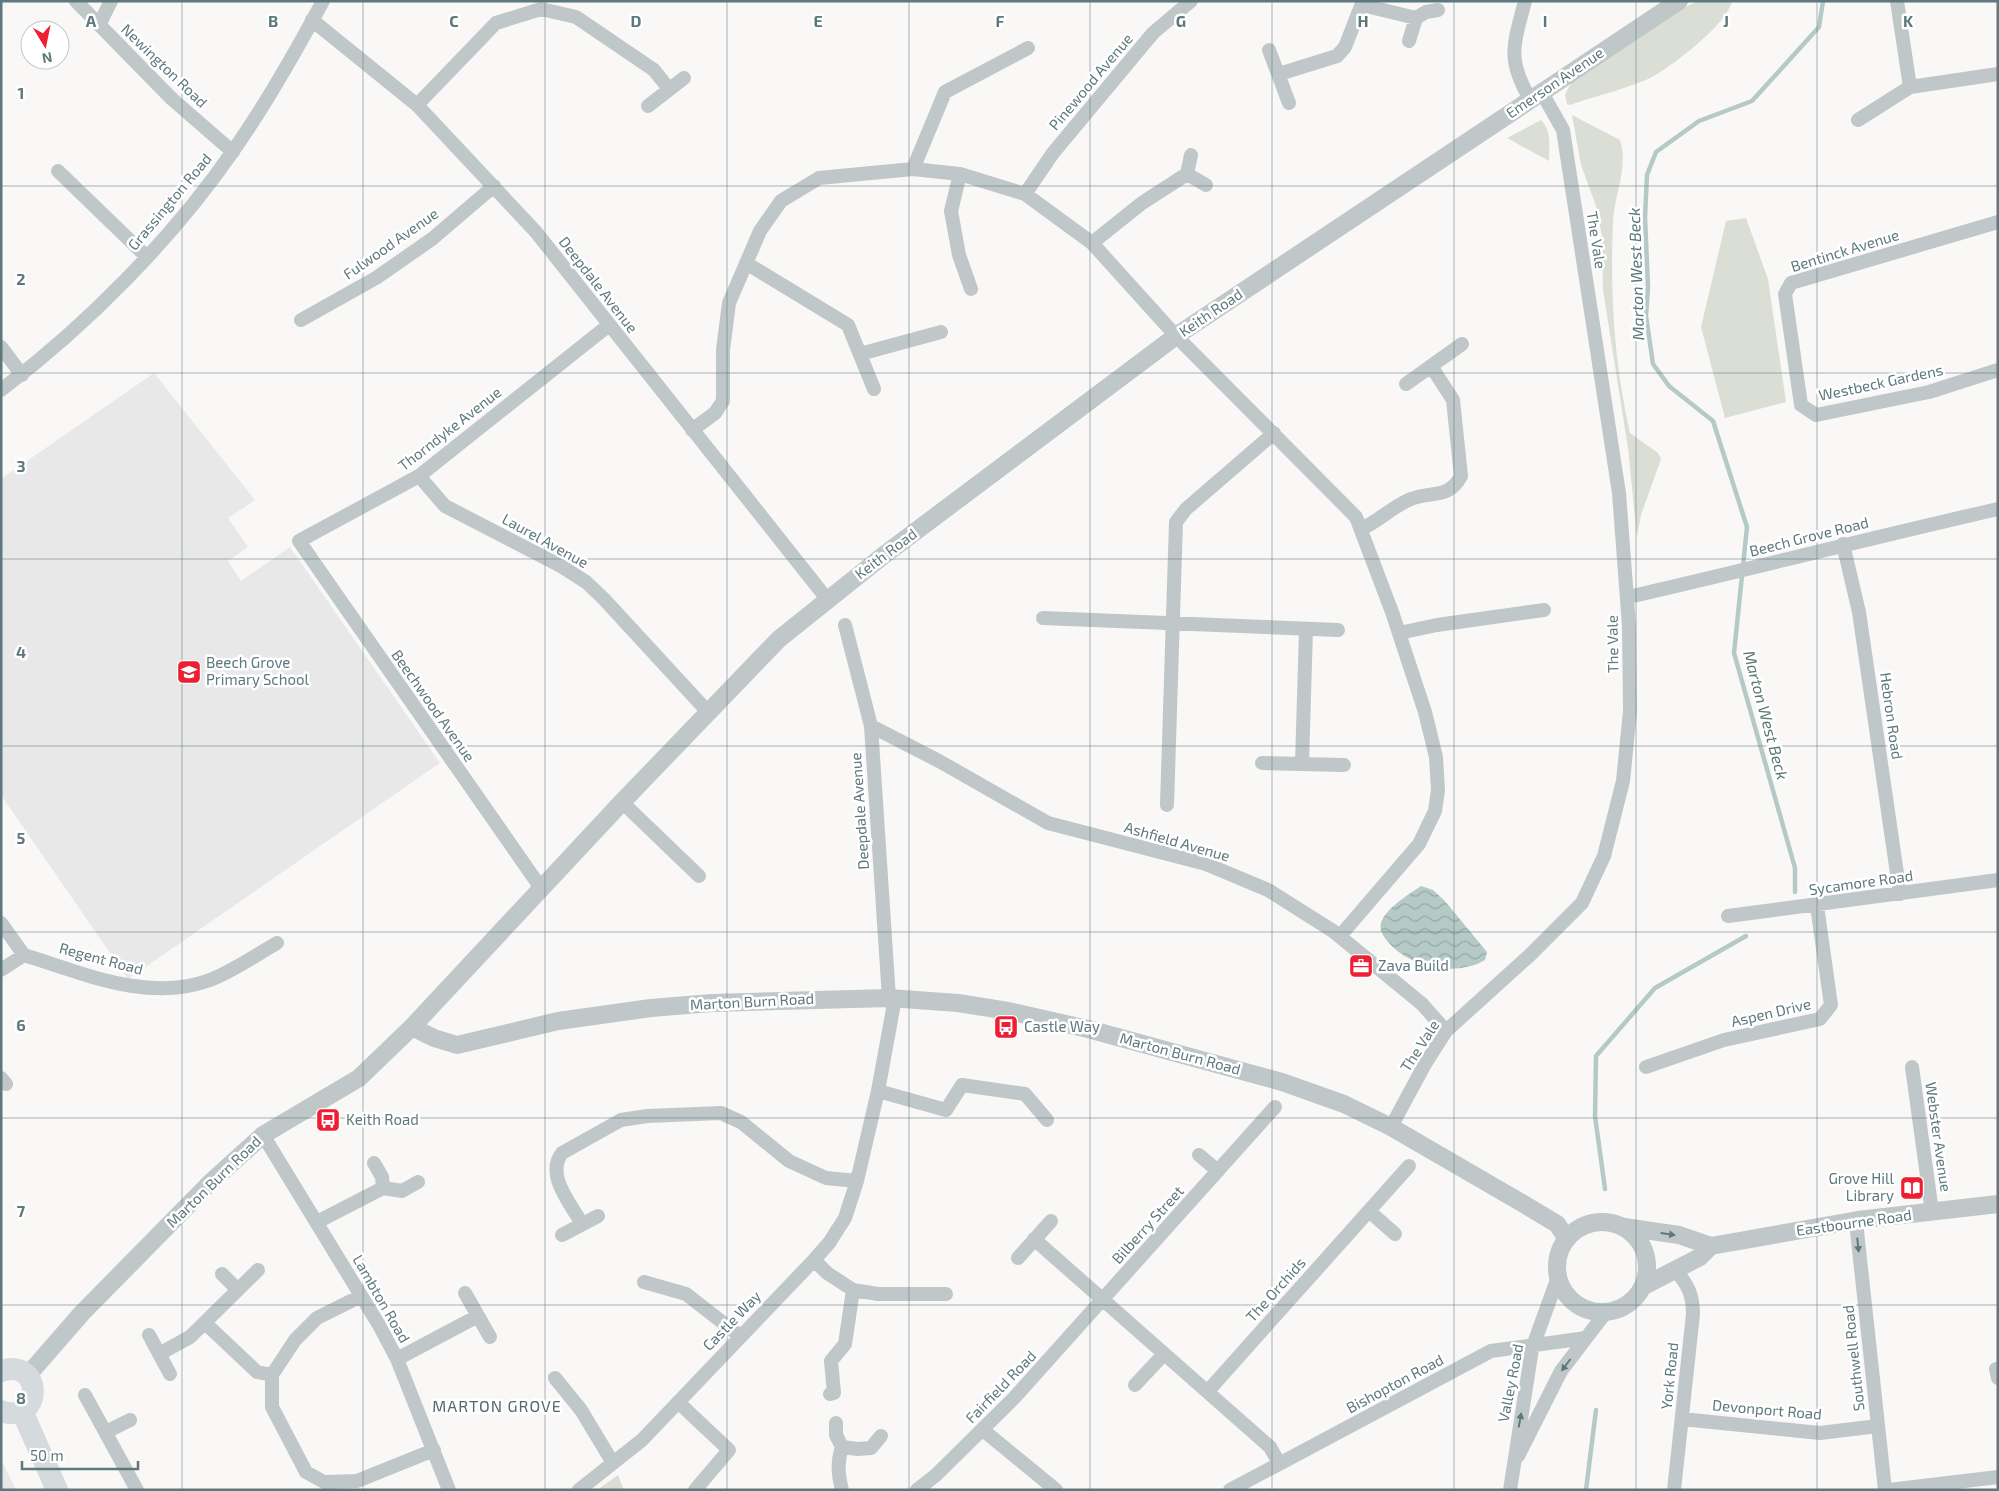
<svg xmlns="http://www.w3.org/2000/svg" width="1999" height="1491" viewBox="0 0 1999 1491" font-family="'Exo 2',sans-serif">
<style>
.built{fill:#e7e8e7}
.green{fill:#dbded5}
.water{fill:url(#water-waves)}
.lines{fill:none;stroke-linecap:round;stroke-linejoin:round}
.stream{stroke:#b5c9c7;stroke-width:4.5}
.minor{stroke:#bfc7c8;stroke-width:14}
.tertiary{stroke:#bfc7c8;stroke-width:18}
.primary{stroke:#d5dbdd;stroke-width:22}
.oneway{fill:#5e797d}
.grid{fill:none;stroke:#5e797d;stroke-width:1;stroke-opacity:0.55}
.labels{text-anchor:middle;stroke-width:5;stroke-linejoin:round;paint-order:stroke}
.street-label{font-size:15px;fill:#5e797d;stroke:#fff}
.poi-label{font-size:15px;fill:#5e797d;stroke:#fff;text-anchor:start}
.water-label{font-size:16px;font-style:italic;fill:#587674;stroke:#fff}
.neighbourhood-label{font-size:16px;letter-spacing:1px;fill:#546b6e;stroke:#fff}
.grid-label{font-size:16px;text-anchor:middle;font-weight:bold;fill:#5e797d;stroke:#fff;stroke-width:5;stroke-linejoin:round;paint-order:stroke}
</style>
<defs>
<pattern id="water-waves" width="16" height="10" patternUnits="userSpaceOnUse" patternTransform="scale(1.25)"><rect width="16" height="10" fill="#b5c9c7"/><path d="M0 5q4-4 8 0t8 0" fill="none" stroke="#96a8a7"/></pattern>
</defs>
<rect width="100%" height="100%" fill="#f9f8f6"/>
<path class="built" d="M 154,373 L 255,500 L 228,518 L 248,547 L 228,561 L 241,581 L 290,547 L 440,763 L 128,979 L 1,795 L 1,479 Z
M 1,1459 L 16,1490 L 1,1490 Z"/>
<path class="green" d="M 1698,1 L 1732,1 C 1728,24 1667,71 1646,80 C 1622,90 1595,96 1570,105 L 1567,104 L 1565,94 L 1572,82 L 1679,10 Z
M 1572,115 L 1620,140 C 1629,167 1614,195 1613,222 C 1610,294 1614,363 1630,433 L 1658,453 L 1661,459 L 1641,515 L 1637,537 L 1628,448 L 1603,290 L 1602,236 L 1596,206 L 1581,165 Z
M 1541,120 C 1552,131 1549,147 1549,161 L 1507,138 Z
M 1746,218 L 1768,279 L 1786,402 L 1725,418 L 1701,327 L 1726,221 Z
M 618,1475 L 624,1490 L 597,1490 Z"/>
<path class="water" d="M 1421,886 L 1433,890 L 1444,900 L 1487,952 L 1485,960 C 1456,977 1411,968 1389,943 C 1384,937 1379,931 1381,923 C 1386,908 1408,895 1421,886 Z"/>
<g class="lines">
<path class="stream" d="M 1795,892 L 1795,868 L 1734,653 L 1747,527 L 1713,421 L 1669,386 L 1653,364 L 1646,316 L 1648,287 L 1645,217 L 1647,175 L 1656,152 L 1699,121 L 1752,101 L 1819,27 L 1823,1
M 1605,1189 L 1595,1116 L 1596,1056 L 1655,988 L 1746,936
M 1586,1490 L 1596,1410"/>
<path class="minor" d="M 76,1 L 172,99 L 233,152
M 1525,1 C 1514,44 1506,58 1530,99
M 1897,1 L 1910,87 L 1998,74
M 1362,5 L 1416,18
M 312,20 L 417,105 L 536,232 L 827,599
M 99,25 L 111,1
M 1409,41 L 1416,18 L 1426,12 L 1438,10
M 1269,50 L 1289,103
M 1279,74 L 1337,56 L 1345,47 L 1363,1
M 417,105 L 496,23 L 541,9 L 576,17 L 654,70 L 669,89
M 648,106 L 684,78
M 1858,120 L 1910,87
M 913,169 L 945,92 L 1028,48
M 58,171 L 146,256
M 960,174 L 951,211 L 959,255 L 971,289
M 1187,174 L 1206,185
M 1025,194 L 1053,153 L 1153,33 L 1191,1
M 1998,222 L 1791,283 L 1785,294 L 1801,405 L 1816,415 L 1929,392 L 1998,370
M 1092,243 L 1142,203 L 1187,174 L 1191,155
M 746,263 L 848,325 L 874,389
M 301,320 L 376,278 L 432,239 L 494,186
M 1,347 L 22,375
M 860,354 L 941,332
M 1406,384 L 1462,344
M 1,390 C 86,326 173,238 233,151 C 267,103 295,53 323,1
M 692,430 L 715,413 L 723,401 L 723,350 L 729,303 L 760,231 L 781,201 L 819,178 L 913,169 L 960,174 L 1025,194 L 1092,243 L 1176,336 L 1356,517 L 1392,612 L 1425,712 L 1436,757 L 1438,790 L 1435,811 L 1419,844 L 1340,936
M 419,476 L 445,506 L 561,566 L 586,582 L 603,598 L 708,712
M 1361,529 C 1379,521 1393,506 1411,499 C 1432,491 1449,499 1461,476 L 1453,400 L 1431,366
M 1843,544 L 1859,612 L 1900,894
M 1628,597 C 1751,569 1874,537 1998,509
M 1043,618 L 1338,630
M 845,625 L 871,726 L 889,998
M 1399,633 L 1437,625 L 1544,610
M 871,726 L 939,761 L 1048,823 L 1206,864 L 1268,890 L 1333,931 L 1422,1004 L 1446,1031
M 1262,763 L 1344,765
M 1302,764 L 1306,629
M 622,802 L 699,876
M 1167,805 L 1176,522 L 1186,509 L 1274,433
M 541,888 L 299,541 L 419,476 L 609,325
M 1728,916 L 1998,880
M 1,923 L 24,955
M 1,970 L 24,955 C 83,973 148,1003 210,980 C 233,971 256,955 277,943
M 1646,1067 L 1724,1040 L 1820,1019 L 1831,1005 L 1817,906
M 1912,1067 L 1932,1212
M 1,1078 L 6,1084
M 878,1091 L 946,1110 L 962,1085 L 1025,1094 L 1047,1120
M 1391,1127 L 1425,1064 L 1446,1031 L 1530,955 L 1582,903 L 1604,856 L 1623,781 L 1630,711 L 1629,626 L 1619,493 L 1563,130 L 1541,91
M 263,1135 L 379,1325 L 397,1359 L 449,1490
M 1199,1155 L 1218,1171
M 374,1163 L 382,1177 L 383,1188
M 1369,1211 L 1395,1234
M 317,1222 L 383,1188 L 402,1191 L 418,1182
M 1856,1222 L 1885,1490
M 582,1224 C 571,1204 545,1175 562,1153 L 621,1120 L 647,1116 L 721,1113 L 741,1122 L 789,1161 L 826,1178 L 857,1181
M 562,1235 L 598,1216
M 1034,1239 L 1270,1447 L 1279,1463
M 1018,1258 L 1051,1221
M 814,1260 L 827,1273 L 853,1290 L 845,1344 L 831,1361 L 834,1393 L 830,1394
M 222,1274 L 238,1290
M 644,1282 L 686,1294 L 740,1336
M 853,1290 L 878,1294 L 946,1294
M 465,1293 L 490,1337
M 361,1296 L 317,1318 L 295,1340 L 272,1375 L 272,1407 L 306,1472 L 324,1482 L 357,1481 L 434,1450
M 205,1323 L 257,1372 L 272,1375
M 149,1335 L 170,1374
M 159,1354 L 190,1337 L 258,1270
M 397,1359 L 478,1316
M 1996,1369 L 1998,1378
M 555,1378 L 581,1410 L 613,1463
M 1135,1385 L 1164,1354
M 1208,1391 L 1409,1166
M 85,1395 L 137,1490
M 678,1402 L 729,1450 L 695,1490
M 1682,1419 L 1820,1433 L 1878,1426
M 836,1423 L 836,1435 L 842,1447 C 837,1462 838,1474 842,1490
M 983,1430 L 1056,1490
M 106,1432 L 130,1420
M 842,1447 L 858,1449 L 871,1448 L 881,1436
M 1518,1456 L 1561,1371 L 1606,1312
M 579,1490 L 642,1440 L 814,1260 L 829,1243 L 845,1218 L 857,1181 L 878,1091 L 895,998
M 917,1490 L 936,1475 L 1014,1398 L 1275,1107
M 1230,1490 L 1491,1351 L 1586,1338
M 1510,1490 L 1532,1349 L 1558,1277
M 1674,1490 L 1693,1314 C 1693,1295 1688,1285 1676,1271
M 1889,1490 L 1998,1477"/>
<path class="tertiary" d="M 412,1027 L 434,1038 L 457,1045 L 558,1021 L 651,1008 L 712,1003 L 889,998 L 958,1003 L 1008,1011 L 1088,1029 L 1282,1082 L 1344,1104 L 1391,1127 L 1522,1203 L 1557,1224 L 1567,1239
M1557 1267a45 45 0 1 1 90 0a45 45 0 1 1-90 0Z
M 1624,1227 L 1679,1235 L 1711,1246 L 1858,1220 L 1998,1204
M 1642,1287 L 1700,1257 L 1711,1246
M 28,1375 L 82,1313 L 210,1183 L 263,1135 L 359,1078 L 412,1027 L 622,802 L 779,639 L 884,555 L 1176,336 L 1679,1"/>
<path class="primary" d="M 1,1371 C 44,1357 43,1426 1,1411
M 22,1411 L 57,1490"/>
</g>
<defs><path id="oneway-solid" d="M-6-.8H1V-3.2L6.5 0L1 3.2V.8H-6Z" transform="scale(1.25)"/></defs>
<g class="oneway">
<use href="#oneway-solid" transform="translate(1668 1234) rotate(8)"/>
<use href="#oneway-solid" transform="translate(1858 1245) rotate(84)"/>
<use href="#oneway-solid" transform="translate(1566 1365) rotate(127)"/>
<use href="#oneway-solid" transform="translate(1520 1420) rotate(-80)"/>
</g>
<path class="grid" d="M 182,1 L 182,1490M 363,1 L 363,1490M 545,1 L 545,1490M 727,1 L 727,1490M 909,1 L 909,1490M 1090,1 L 1090,1490M 1272,1 L 1272,1490M 1454,1 L 1454,1490M 1636,1 L 1636,1490M 1817,1 L 1817,1490M 1,186 L 1998,186M 1,373 L 1998,373M 1,559 L 1998,559M 1,746 L 1998,746M 1,932 L 1998,932M 1,1118 L 1998,1118M 1,1305 L 1998,1305"/>
<defs>
<symbol id="school-square" viewBox="-11 -11 22 22"><rect x="-9" y="-9" width="18" height="18" rx="4" fill="#ef1f33" stroke="#fff"/><path d="M0-5L7-2L0 1L-7-2ZM-4 1L0 2.5L4 1V4Q0 6-4 4Z" fill="#fff"/></symbol>
<symbol id="office-square" viewBox="-11 -11 22 22"><rect x="-9" y="-9" width="18" height="18" rx="4" fill="#ef1f33" stroke="#fff"/><path d="M-6-3h4V-5.5h4V-3h4V5H-6ZM-1-4.5V-3h2v-1.5ZM-6 0V1H6V0Z" fill="#fff"/></symbol>
<symbol id="bus-square" viewBox="-11 -11 22 22"><rect x="-9" y="-9" width="18" height="18" rx="4" fill="#ef1f33" stroke="#fff"/><path d="M-5-6H5V4H4V6H2V4H-2V6H-4V4H-5ZM-3.5-4V0h7V-4ZM-3.5 1.2v1.5H-2V1.2ZM2 1.2v1.5H3.5V1.2Z" fill="#fff"/></symbol>
<symbol id="library-square" viewBox="-11 -11 22 22"><rect x="-9" y="-9" width="18" height="18" rx="4" fill="#ef1f33" stroke="#fff"/><path d="M-6-4Q-3-5.5-.7-3.5V5Q-3 3-6 4ZM6-4Q3-5.5 .7-3.5V5Q3 3 6 4Z" fill="#fff"/></symbol>
</defs>
<g fill-rule="evenodd">
<use href="#school-square" x="175" y="658" width="28" height="28"/>
<use href="#office-square" x="1347" y="952" width="28" height="28"/>
<use href="#bus-square" x="992" y="1013" width="28" height="28"/>
<use href="#bus-square" x="314" y="1106" width="28" height="28"/>
<use href="#library-square" x="1898" y="1174" width="28" height="28"/>
</g>
<g class="labels">
<g class="street-label">
<text transform="translate(164 66) rotate(44)" y="5">Newington Road</text>
<text transform="translate(1091 82) rotate(-50)" y="5">Pinewood Avenue</text>
<text transform="translate(1555 83) rotate(-34)" y="5">Emerson Avenue</text>
<text transform="translate(170 202) rotate(-50)" y="5">Grassington Road</text>
<text transform="translate(1596 240) rotate(81)" y="5">The Vale</text>
<text transform="translate(391 244) rotate(-35)" y="5">Fulwood Avenue</text>
<text transform="translate(1845 251) rotate(-17)" y="5">Bentinck Avenue</text>
<text transform="translate(598 285) rotate(52)" y="5">Deepdale Avenue</text>
<text transform="translate(1211 313) rotate(-34)" y="5">Keith Road</text>
<text transform="translate(1881 383) rotate(-12)" y="5">Westbeck Gardens</text>
<text transform="translate(450 429) rotate(-38)" y="5">Thorndyke Avenue</text>
<text transform="translate(1809 537) rotate(-14)" y="5">Beech Grove Road</text>
<text transform="translate(545 541) rotate(29)" y="5">Laurel Avenue</text>
<text transform="translate(886 554) rotate(-37)" y="5">Keith Road</text>
<text transform="translate(1613 644) rotate(-91)" y="5">The Vale</text>
<text transform="translate(433 706) rotate(55)" y="5">Beechwood Avenue</text>
<text transform="translate(1891 716) rotate(82)" y="5">Hebron Road</text>
<text transform="translate(860 811) rotate(-94)" y="5">Deepdale Avenue</text>
<text transform="translate(1177 842) rotate(16)" y="5">Ashfield Avenue</text>
<text transform="translate(1861 883) rotate(-8)" y="5">Sycamore Road</text>
<text transform="translate(101 959) rotate(15)" y="5">Regent Road</text>
<text transform="translate(752 1002) rotate(-3)" y="5">Marton Burn Road</text>
<text transform="translate(1771 1013) rotate(-13)" y="5">Aspen Drive</text>
<text transform="translate(1420 1046) rotate(-57)" y="5">The Vale</text>
<text transform="translate(1180 1054) rotate(15)" y="5">Marton Burn Road</text>
<text transform="translate(1938 1137) rotate(82)" y="5">Webster Avenue</text>
<text transform="translate(214 1182) rotate(-44)" y="5">Marton Burn Road</text>
<text transform="translate(1854 1223) rotate(-8)" y="5">Eastbourne Road</text>
<text transform="translate(1148 1225) rotate(-48)" y="5">Bilberry Street</text>
<text transform="translate(1276 1290) rotate(-48)" y="5">The Orchids</text>
<text transform="translate(381 1299) rotate(60)" y="5">Lambton Road</text>
<text transform="translate(732 1321) rotate(-46)" y="5">Castle Way</text>
<text transform="translate(1854 1358) rotate(-96)" y="5">Southwell Road</text>
<text transform="translate(1670 1376) rotate(-84)" y="5">York Road</text>
<text transform="translate(1511 1383) rotate(-79)" y="5">Valley Road</text>
<text transform="translate(1395 1384) rotate(-28)" y="5">Bishopton Road</text>
<text transform="translate(1001 1387) rotate(-46)" y="5">Fairfield Road</text>
<text transform="translate(1767 1410) rotate(5)" y="5">Devonport Road</text>
</g>
<g class="poi-label">
<text x="206" y="668">Beech Grove<tspan x="206" dy="17">Primary School</tspan></text>
<text x="1378" y="971">Zava Build</text>
<text x="1024" y="1032">Castle Way</text>
<text x="346" y="1125">Keith Road</text>
<text x="1894" y="1184" text-anchor="end">Grove Hill<tspan x="1894" dy="17">Library</tspan></text>
</g>
<g class="water-label">
<text transform="translate(1636 274) rotate(-92)" y="6">Marton West Beck</text>
<text transform="translate(1766 715) rotate(75)" y="6">Marton West Beck</text>
</g>
<g class="neighbourhood-label">
<text x="497" y="1412">MARTON GROVE</text>
</g>
</g>
<g class="grid-label">
<text x="91" y="27">A</text>
<text x="273" y="27">B</text>
<text x="454" y="27">C</text>
<text x="636" y="27">D</text>
<text x="818" y="27">E</text>
<text x="1000" y="27">F</text>
<text x="1181" y="27">G</text>
<text x="1363" y="27">H</text>
<text x="1545" y="27">I</text>
<text x="1726" y="27">J</text>
<text x="1908" y="27">K</text>
<text x="21" y="99">1</text>
<text x="21" y="285">2</text>
<text x="21" y="472">3</text>
<text x="21" y="658">4</text>
<text x="21" y="844">5</text>
<text x="21" y="1031">6</text>
<text x="21" y="1217">7</text>
<text x="21" y="1404">8</text>
</g>
<rect width="1999" height="1491" fill="none" stroke="#5e797d" stroke-width="5"/>
<g transform="translate(45 45) rotate(170)"><circle r="24" fill="#ffffff" stroke="#bfc9cb"/>
<path d="M0-4L9 19L0 12L-9 19Z" fill="#ef1f33"/>
<text y="-8" font-size="14" font-weight="bold" text-anchor="middle" fill="#5e797d">N</text>
</g>
<path d="M22 1461v8h116v-8" fill="none" stroke="#5e797d" stroke-width="2.5"/>
<text x="30" y="1461" font-size="15" fill="#5e797d" stroke="#ffffff" stroke-width="4" paint-order="stroke">50 m</text>
</svg>
